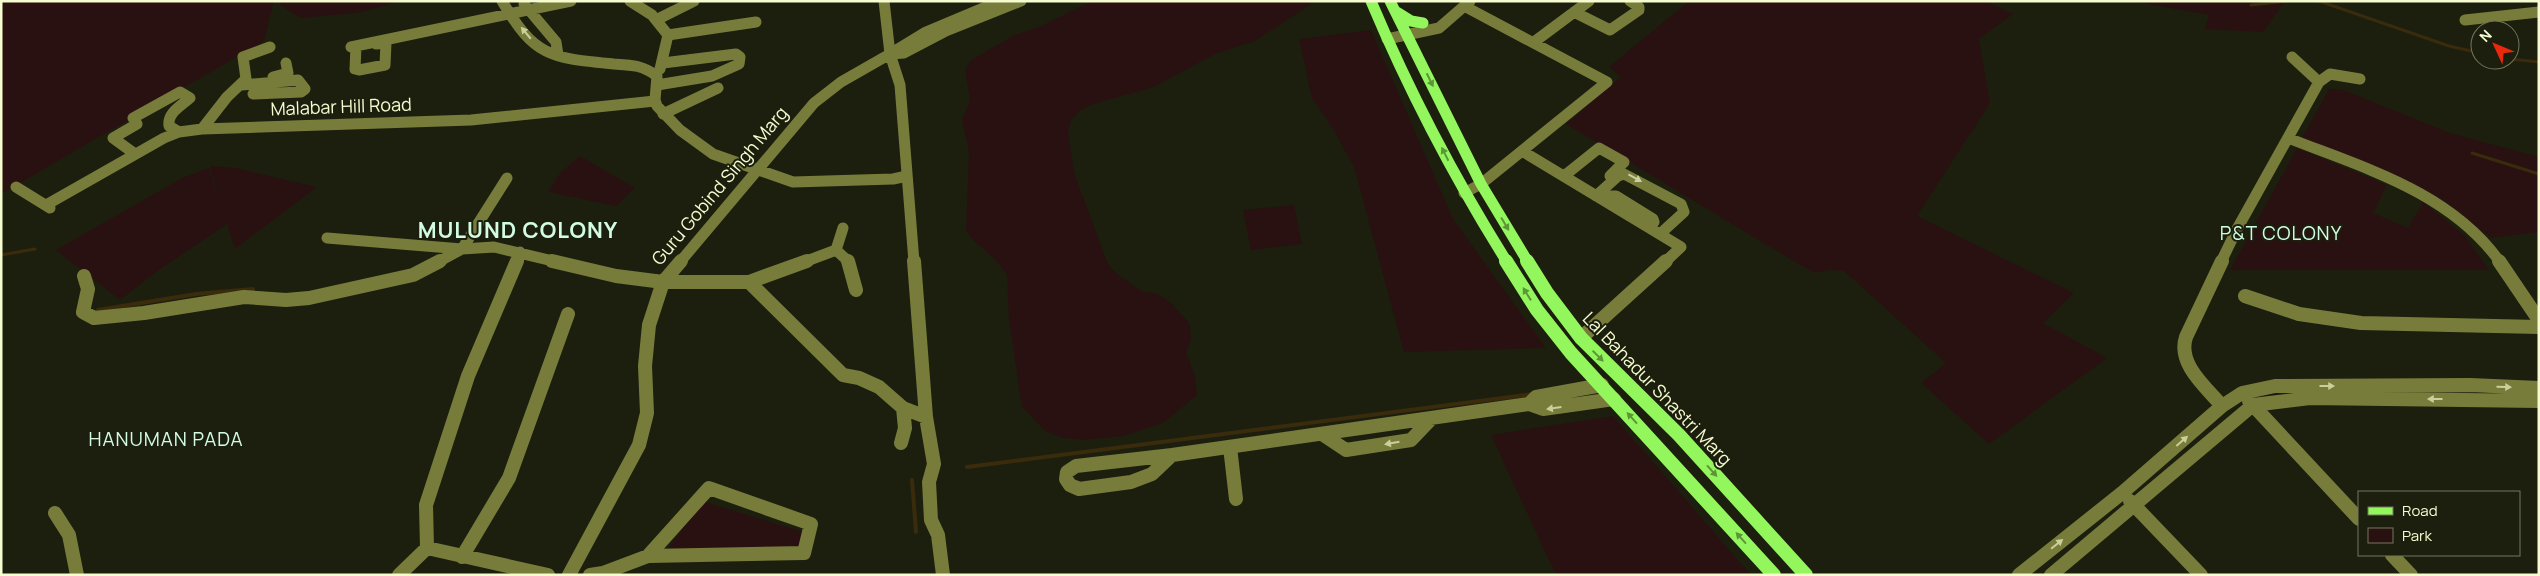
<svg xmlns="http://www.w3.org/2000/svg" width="2540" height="576" viewBox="0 0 2540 576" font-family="Manrope,sans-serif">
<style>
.green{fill:#291112}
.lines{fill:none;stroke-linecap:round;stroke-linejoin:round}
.stream-far1{stroke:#3a2b0c;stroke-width:3}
.stream{stroke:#3a2b0c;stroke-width:4}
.minor-far1{stroke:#787c3b;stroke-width:11}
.minor{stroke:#787c3b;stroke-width:14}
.major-far1{stroke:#92f65c;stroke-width:11}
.major{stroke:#92f65c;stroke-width:14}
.oneway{fill:#cacf9b}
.oneway2{fill:#5d9539}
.labels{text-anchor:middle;stroke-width:4;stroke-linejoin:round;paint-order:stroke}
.street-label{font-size:18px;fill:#f6fccf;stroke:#1c1f0e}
.neighbourhood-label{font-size:19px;letter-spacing:1px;fill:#d1fce2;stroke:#1c1f0e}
.district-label{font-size:22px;font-weight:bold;letter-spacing:1px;fill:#d1fce2;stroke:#1c1f0e}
</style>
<rect width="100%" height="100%" fill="#1c1f0e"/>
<path class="green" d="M 1,1 L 274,1 L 264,41 L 1,194 Z
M 280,1 L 402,1 L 357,13 L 300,18 L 280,5 Z
M 1092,1 L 1316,1 L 1255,41 L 1215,54 L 1154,87 L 1091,105 L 1079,111 L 1071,121 L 1068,132 L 1074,173 L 1108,264 L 1117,274 L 1141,291 L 1157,294 L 1170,302 L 1190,324 L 1191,339 L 1186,353 L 1195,376 L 1197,395 L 1163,423 L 1123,436 L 1084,440 L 1063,438 L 1045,431 L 1022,407 L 1009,320 L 1007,275 L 995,259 L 974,241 L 966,231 L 969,152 L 962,120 L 970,100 L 965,70 L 971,60 L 1015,35 L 1041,26 Z
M 1689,1 L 1985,1 L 2013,14 L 1979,39 L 1990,103 L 1917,216 L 2074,293 L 2043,323 L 2107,358 L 1989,444 L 1921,383 L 1946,363 L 1844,271 L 1830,270 L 1815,273 L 1797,263 L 1566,124 L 1621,77 L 1609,67 Z
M 2133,1 L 2285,1 L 2263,32 L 2205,29 L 2209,15 Z
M 1371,30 L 1453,219 L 1546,348 L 1404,352 L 1354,167 L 1336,134 L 1312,98 L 1299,39 Z
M 2329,89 L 2341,89 L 2450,133 L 2539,157 L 2539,232 L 2491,238 L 2443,200 L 2401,180 L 2301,140 Z
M 2297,148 L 2387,185 L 2373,213 L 2408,228 L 2423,202 L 2464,235 L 2489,270 L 2230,270 Z
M 580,156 L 635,188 L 616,206 L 548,192 L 561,172 Z
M 210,166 L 235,168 L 317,187 L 235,249 L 227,224 L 159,270 L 120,300 L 56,250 L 182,178 L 209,168 L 222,208 Z
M 1294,205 L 1302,244 L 1251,250 L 1243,210 Z
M 1613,416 L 1751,575 L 1556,575 L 1491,435 Z
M 702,501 L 803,532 L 797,549 L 668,549 Z"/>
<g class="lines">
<path class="stream-far1" d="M 2319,1 L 2449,46 L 2480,53
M 2251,5 L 2287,1
M 2510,59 L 2539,62
M 2472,153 L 2539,174
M 1,255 L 35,249"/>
<path class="stream" d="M 98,310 L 196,294 L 253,289
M 967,467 L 1533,394
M 912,480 L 916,532"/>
<path class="minor-far1" d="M 502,1 C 535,58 552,58 614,64 C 632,65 642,65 657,76 L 655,100 L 657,106 L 680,130 L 713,154 L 793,182 L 893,179 L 907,176
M 630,1 L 652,15 L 668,35 L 660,69
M 884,1 L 890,54 L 900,85 L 914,262
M 1000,1 L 926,32 L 890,54 L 904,53 L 946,31 L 1021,1
M 524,4 L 556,42 L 558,55
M 1464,6 L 1607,82 L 1481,184 L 1464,193
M 1574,12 L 1610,30 L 1639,10 L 1639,7 L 1630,1
M 658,19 L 694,1
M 2465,20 L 2539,12
M 668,35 L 756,22
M 1387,39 L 1439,28 L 1470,1
M 1534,42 L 1589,1
M 356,46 L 355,69 L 359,70 L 385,65 L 386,43 L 376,44
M 351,47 L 571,1
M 2292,57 L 2319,82
M 273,77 L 288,73 L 286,63
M 242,85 L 298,80 L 305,89 L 301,92 L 253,94
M 657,85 L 712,76 L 739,64 L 740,57 L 736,54 L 663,63
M 663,114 L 718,88
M 202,129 L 227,97 L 246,79 L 243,57 L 270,47
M 2288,138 C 2364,168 2450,192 2500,262
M 1522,151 L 1681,247 L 1665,262
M 135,154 L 113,138 L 137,124 L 133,118 L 180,92 L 190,98 C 181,106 167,113 169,126 L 179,132
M 1564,176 L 1599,148 L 1624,162 L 1610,176
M 16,187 L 50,208
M 1596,196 L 1618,176 L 1624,174 L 1681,204 L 1684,212 L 1660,234
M 1606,201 L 1611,196 L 1616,196 L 1653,219 L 1654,222 L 1649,227
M 46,205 L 164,138 L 179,132 L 202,129 L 471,120 L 655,101
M 843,228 L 836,250 L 849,262
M 327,238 L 462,249 L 494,247 L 557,262
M 462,249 L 507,178
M 438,262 L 462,249
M 517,262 L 520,252
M 680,262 L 814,103 L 841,82 L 890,54
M 804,262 L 836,250
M 2221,262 L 2237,229 L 2319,82 L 2330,74 L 2360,79"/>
<path class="minor" d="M 517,261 L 468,376 L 426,505 L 427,548 L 548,575
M 552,261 L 616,276 L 663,282 L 749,282 L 807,261
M 848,261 L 856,290
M 914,261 L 926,417 L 934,464 L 929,482 L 931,520 L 938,535 L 943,575
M 2499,261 L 2539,320
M 84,276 L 88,289 L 83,312 L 94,318 L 144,313 L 244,297 L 286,300 L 309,298 L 413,275 L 440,261
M 749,282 L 843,375 L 859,378 L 879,387 L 903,408 L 926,417
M 2245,296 L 2299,314 L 2361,323 L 2539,327
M 1581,338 L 1666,261
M 2249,401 L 2359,519
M 1529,404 L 1536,397 L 1602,385
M 2222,406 C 2206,387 2177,364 2186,337 L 2222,261
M 1322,434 L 1346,450 L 1411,440 L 1432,418
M 901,443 L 905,428 L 903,408
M 1230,447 L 1236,499
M 1172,455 L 1529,404 L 1543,409 L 1614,399
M 1172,455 L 1152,474 L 1131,482 L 1079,489 L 1070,485 L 1066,479 L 1067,472 L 1076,466 Z
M 709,488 L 811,524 L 804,553 L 648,556 Z
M 2130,501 L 2201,575
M 55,513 L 69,535 L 77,575
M 2392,555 L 2411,575
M 462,557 L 509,478 L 568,314
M 399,575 L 427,548
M 569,575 L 639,445 L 647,413 L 645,366 L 649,325 L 663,282 L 681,261
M 590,575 L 603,573 L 648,556
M 2019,575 L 2122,493 L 2222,406 L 2242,393 L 2275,386 L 2470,385 L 2539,388
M 2051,575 L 2253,405 L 2310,398 L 2539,401"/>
<path class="major-far1" d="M 1371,1 C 1409,91 1455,179 1507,262
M 1390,1 L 1481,184 L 1528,262
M 1395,11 L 1411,21 L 1423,23"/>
<path class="major" d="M 1506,261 L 1537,310 L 1571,353 L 1774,575
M 1527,261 L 1547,293 L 1581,338 L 1679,435 L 1806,575"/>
</g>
<defs><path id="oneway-solid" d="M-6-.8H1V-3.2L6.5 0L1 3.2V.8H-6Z" transform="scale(1.25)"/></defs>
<g class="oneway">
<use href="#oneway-solid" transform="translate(526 33) rotate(-130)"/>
<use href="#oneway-solid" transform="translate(1635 178) rotate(29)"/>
<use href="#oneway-solid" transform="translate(2327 386)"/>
<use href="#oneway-solid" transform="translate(2504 387) rotate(2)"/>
<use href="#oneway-solid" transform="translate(2435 399) rotate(-180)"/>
<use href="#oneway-solid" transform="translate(1554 408) rotate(172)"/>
<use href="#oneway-solid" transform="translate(2182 441) rotate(-41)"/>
<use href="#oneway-solid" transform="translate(1392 443) rotate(170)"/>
<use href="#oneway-solid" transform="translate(2057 544) rotate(-39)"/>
</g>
<g class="oneway2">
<use href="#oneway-solid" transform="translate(1430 80) rotate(64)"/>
<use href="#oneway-solid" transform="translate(1445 154) rotate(-117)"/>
<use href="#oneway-solid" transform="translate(1505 224) rotate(59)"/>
<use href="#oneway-solid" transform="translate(1527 294) rotate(-122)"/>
<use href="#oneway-solid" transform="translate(1598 356) rotate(45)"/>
<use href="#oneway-solid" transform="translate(1632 418) rotate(-132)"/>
<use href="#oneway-solid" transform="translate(1712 471) rotate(48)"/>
<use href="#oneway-solid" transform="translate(1741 538) rotate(-132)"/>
</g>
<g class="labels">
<g class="street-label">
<text transform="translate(341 107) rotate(-2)" y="6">Malabar Hill Road</text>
<text transform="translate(720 186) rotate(-50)" y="6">Guru Gobind Singh Marg</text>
<text transform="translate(1657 389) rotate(46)" y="6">Lal Bahadur Shastri Marg</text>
</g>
<g class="neighbourhood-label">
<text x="2281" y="240">P&amp;T COLONY</text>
<text x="166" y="446">HANUMAN PADA</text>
</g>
<g class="district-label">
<text x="518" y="238">MULUND COLONY</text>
</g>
</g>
<rect width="2540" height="576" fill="none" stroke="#f6fccf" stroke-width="5"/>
<rect x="2358" y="491" width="162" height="65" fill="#1c1f0e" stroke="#73775b"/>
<rect x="2368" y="507" width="25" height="8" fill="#92f65c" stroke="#73775b"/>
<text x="2402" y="516" font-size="15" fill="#f6fccf">Road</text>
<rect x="2368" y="528" width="25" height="15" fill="#291112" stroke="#73775b"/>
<text x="2402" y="541" font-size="15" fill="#f6fccf">Park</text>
<g transform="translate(2495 45) rotate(314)"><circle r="24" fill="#1c1f0e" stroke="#73775b"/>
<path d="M0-4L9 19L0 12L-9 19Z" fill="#ea280d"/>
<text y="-8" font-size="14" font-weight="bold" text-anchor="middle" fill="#f6fccf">N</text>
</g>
</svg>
